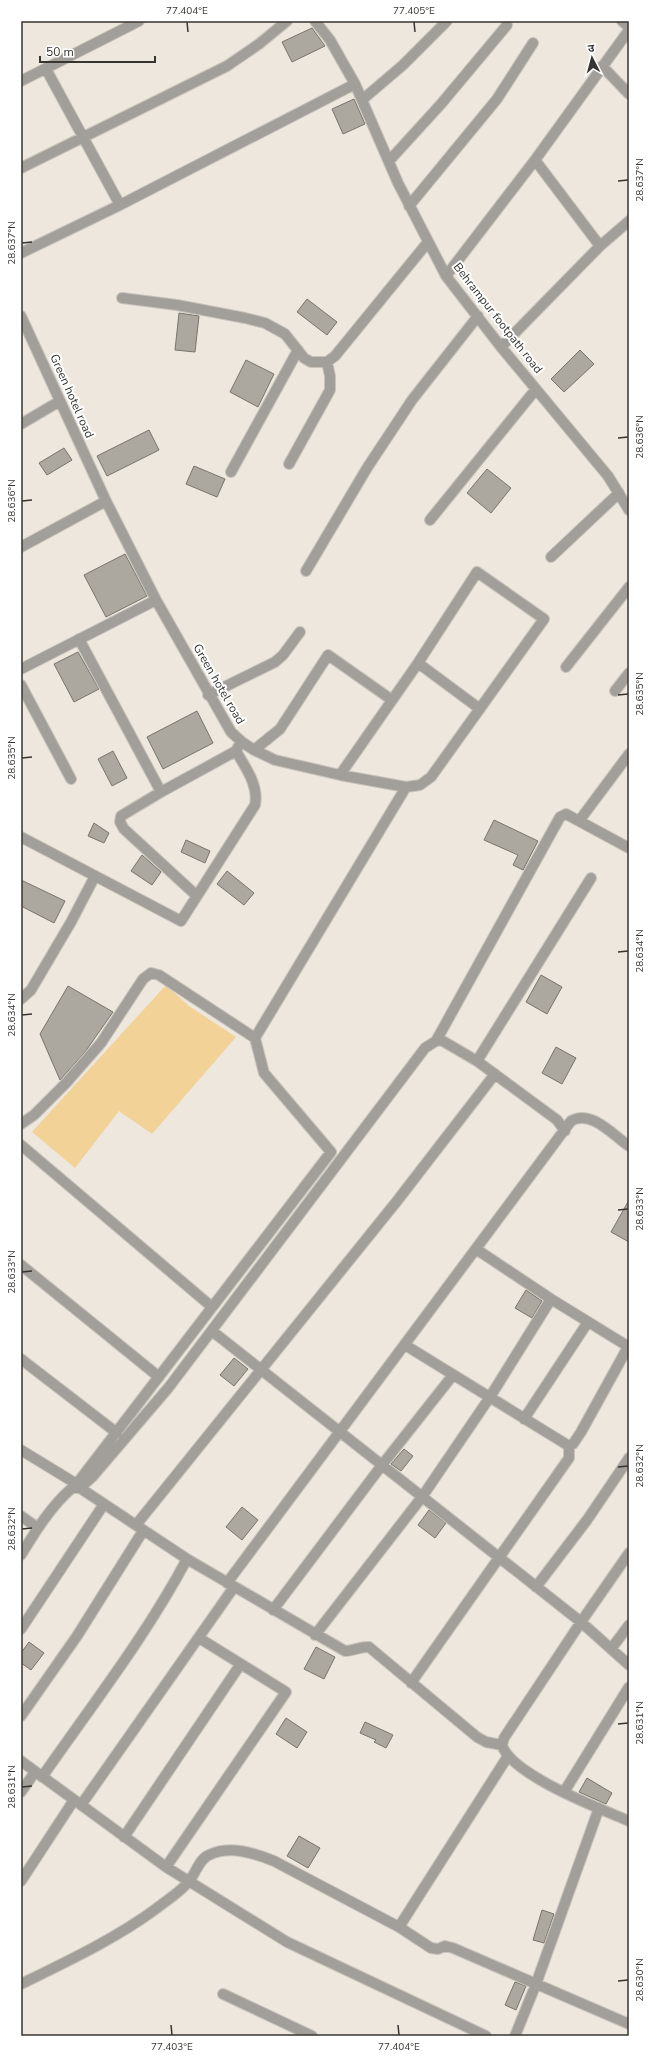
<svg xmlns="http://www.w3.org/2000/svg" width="650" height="2057" viewBox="0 0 650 2057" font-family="'Nunito Sans','Noto Sans Devanagari',sans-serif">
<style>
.green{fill:#f2d297}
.building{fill:#ada89f;stroke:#79746c}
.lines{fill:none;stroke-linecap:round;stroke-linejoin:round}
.minor-casing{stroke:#c9c3bb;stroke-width:12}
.minor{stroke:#a29f9b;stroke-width:10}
.ticks{fill:none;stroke:#373531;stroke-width:1.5}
.labels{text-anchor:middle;stroke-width:4;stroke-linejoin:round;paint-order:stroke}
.street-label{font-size:12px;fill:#373531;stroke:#fff}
.neatline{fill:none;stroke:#373531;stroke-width:1.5}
.ticks-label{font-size:10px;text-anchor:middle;fill:#373531}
</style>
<rect width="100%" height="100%" fill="#ede7de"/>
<path class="green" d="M 166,985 L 189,1006 L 236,1037 L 152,1134 L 119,1111 L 75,1168 L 32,1132 Z"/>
<path class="building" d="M 312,28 L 325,46 L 292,62 L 282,42 Z
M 354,99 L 365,124 L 343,134 L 332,109 Z
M 307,299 L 337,322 L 327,335 L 297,312 Z
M 179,313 L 199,316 L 195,352 L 175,350 Z
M 580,350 L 594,364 L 564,392 L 551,379 Z
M 246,360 L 274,374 L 258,407 L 230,392 Z
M 149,430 L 159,450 L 107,476 L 97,456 Z
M 64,448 L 72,460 L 47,475 L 39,463 Z
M 194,466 L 225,479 L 217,497 L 186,484 Z
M 487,469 L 511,488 L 491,513 L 467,493 Z
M 125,554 L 147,596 L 106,617 L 84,575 Z
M 78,652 L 99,689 L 74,702 L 54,664 Z
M 197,711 L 213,743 L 163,769 L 147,737 Z
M 113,751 L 127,778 L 112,786 L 98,759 Z
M 494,820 L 538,841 L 523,870 L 513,865 L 518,855 L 484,840 Z
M 94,823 L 109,833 L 104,843 L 88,836 Z
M 186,840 L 210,851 L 205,863 L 181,852 Z
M 142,855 L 161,872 L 152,885 L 131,871 Z
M 227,871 L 254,893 L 244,905 L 217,884 Z
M 21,880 L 65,901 L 54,923 L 21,906 Z
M 541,975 L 562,987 L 547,1014 L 526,1002 Z
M 68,986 L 113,1012 L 85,1052 L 60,1080 L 40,1034 Z
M 556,1047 L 576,1058 L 562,1084 L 542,1073 Z
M 629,1200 L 629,1242 L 611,1232 Z
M 526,1290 L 542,1301 L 532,1318 L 515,1308 Z
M 234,1358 L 248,1369 L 234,1386 L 220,1375 Z
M 404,1449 L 413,1456 L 401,1471 L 391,1464 Z
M 242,1507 L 258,1520 L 242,1540 L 226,1527 Z
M 429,1510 L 446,1523 L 435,1538 L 418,1525 Z
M 29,1642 L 44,1653 L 31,1670 L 21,1663 L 21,1653 Z
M 316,1647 L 335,1657 L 324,1679 L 304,1669 Z
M 286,1718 L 307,1732 L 297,1748 L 276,1734 Z
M 365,1722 L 393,1735 L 386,1748 L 374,1742 L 376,1740 L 360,1733 Z
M 587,1778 L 612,1793 L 606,1804 L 579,1792 Z
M 299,1836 L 320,1848 L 308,1868 L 287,1856 Z
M 542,1910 L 554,1914 L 544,1943 L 533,1940 Z
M 515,1982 L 526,1986 L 516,2010 L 505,2005 Z"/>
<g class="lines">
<defs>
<path id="minor" d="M 315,21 L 330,40 L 355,84 L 398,183 L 446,276 L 501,347 L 608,476 L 629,510
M 622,21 L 629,27
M 602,66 L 629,94
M 46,69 L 120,205
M 21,81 L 139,21
M 362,100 L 403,65 L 447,21
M 535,160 L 600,246
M 389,161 L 441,104 L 507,25
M 21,168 L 227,66 L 259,44 L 287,21
M 409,206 L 497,99 L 533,43
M 21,253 L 120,205 L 355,84
M 446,276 L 535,160 L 629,30
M 122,298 L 177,305 L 245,318 L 265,323 L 285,334 L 304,358 L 311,362 L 327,362 L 335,356 L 428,242
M 21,316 L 106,501 L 156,600 L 231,732 L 242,742 L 254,750 L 275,760 L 340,775 L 406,787 L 420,785 L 431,777 L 544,619 L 477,572 L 418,663 L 340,775
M 501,347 L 600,246 L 629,221
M 21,424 L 60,401
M 289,464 L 330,390 L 330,376 L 327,362
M 231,472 L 298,350
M 430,520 L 536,389
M 21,547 L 106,501
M 551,557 L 619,493
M 306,571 L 367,468 L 412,400 L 478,316
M 79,639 L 161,792
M 418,663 L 480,709
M 566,667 L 629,587
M 21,669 L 156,600
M 21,685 L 71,779
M 615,691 L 629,673
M 208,695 L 275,662 L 283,655 L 300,632
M 254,750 L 280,729 L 328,655 L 392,700
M 579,821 L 629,754
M 21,837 L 181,921 L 255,805 C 259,785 245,767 236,751
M 197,896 L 124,829 L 120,822 L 121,816 L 161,792 L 236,751 L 238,747
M 21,999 L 31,990 L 71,922 L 95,876
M 255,1038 L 406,787
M 436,1041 L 560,817 L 566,814 L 629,848
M 477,1061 L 591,878
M 21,1124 L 34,1115 L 66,1083 L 101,1043 L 143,979 L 151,973 L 159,975 L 255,1038 L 264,1073 L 331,1152 L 79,1481 L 75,1483 L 21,1450
M 21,1145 L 212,1307
M 476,1249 L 551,1299 L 629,1347
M 21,1265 L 159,1377
M 212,1331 L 581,1622 L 629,1665
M 405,1345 L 569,1446 L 569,1458 L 411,1683
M 21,1359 L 117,1433
M 524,1419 L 588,1322
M 569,1446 L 573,1444 L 581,1432 L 628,1347
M 80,1488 L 93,1476 L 169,1387 L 425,1048 L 436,1041 L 441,1040 L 477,1061 L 557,1120 L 565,1131
M 21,1516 L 38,1528
M 136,1525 L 397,1201 L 495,1074
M 629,1553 L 581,1622 L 504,1738 L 502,1745 C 511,1775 601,1809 629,1821
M 21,1555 C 35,1532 51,1506 72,1488 L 80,1488 L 187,1559 L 345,1651 C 354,1651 361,1646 369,1647 L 477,1737 L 486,1742 L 502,1745
M 227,1583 L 571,1121 C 591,1109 613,1135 629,1146
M 536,1587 L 587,1520 L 629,1458
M 273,1610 L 382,1465 L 453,1375
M 21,1629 L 104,1504
M 315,1635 L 422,1497 L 490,1397 L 551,1299
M 611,1649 L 629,1625
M 21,1716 L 77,1636 L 143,1531
M 21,1761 L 166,1867 L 287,1942 L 486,2036
M 42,1777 C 92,1705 146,1636 187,1559
M 21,1792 L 35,1772
M 564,1792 L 629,1687
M 81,1805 L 234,1587
M 124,1837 L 240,1665
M 166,1867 L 286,1692 L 199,1638
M 21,1881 L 74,1800
M 399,1927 L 508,1756
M 21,1984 C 66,1962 117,1938 157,1908 C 167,1900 182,1891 189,1881 C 196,1873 199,1859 209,1855 C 230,1845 254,1853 274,1861 L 399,1927 L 431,1948 L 438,1949 L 445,1946 L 453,1948 L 629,2024
M 223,1994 L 312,2036
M 515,2036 L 536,1984 L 599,1808"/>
</defs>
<use href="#minor" class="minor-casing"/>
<use href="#minor" class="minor"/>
</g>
<path class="ticks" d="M 187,22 L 188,32M 414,22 L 415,32M 618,181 L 628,180M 22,243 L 32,242M 618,438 L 628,437M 22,501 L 32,500M 618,695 L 628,694M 22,758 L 32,757M 618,952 L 628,951M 22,1015 L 32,1014M 618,1210 L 628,1209M 22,1272 L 32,1271M 618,1467 L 628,1466M 22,1529 L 32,1528M 618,1724 L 628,1723M 22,1787 L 32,1786M 618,1981 L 628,1980M 171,2025 L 172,2035M 398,2025 L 399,2035"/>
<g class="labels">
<g class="street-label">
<text transform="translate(498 318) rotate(52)" y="4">Behrampur footpath road</text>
<text transform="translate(72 396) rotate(66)" y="4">Green hotel road</text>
<text transform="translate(219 684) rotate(60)" y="4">Green hotel road</text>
</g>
</g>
<rect width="650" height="2057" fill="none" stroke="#ffffff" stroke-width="44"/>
<g transform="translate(592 58) rotate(354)" stroke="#ffffff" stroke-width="3" paint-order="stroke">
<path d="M0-3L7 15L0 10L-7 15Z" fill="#373531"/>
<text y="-6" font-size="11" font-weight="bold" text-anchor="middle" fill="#373531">उ</text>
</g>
<path d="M40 56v6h115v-6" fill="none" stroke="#373531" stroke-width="2"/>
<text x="46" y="56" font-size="12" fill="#373531" stroke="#ffffff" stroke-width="3" paint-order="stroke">50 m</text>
<rect x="22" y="22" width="606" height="2013" class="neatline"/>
<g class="ticks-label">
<text x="187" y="14">77.404°E</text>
<text x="414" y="14">77.405°E</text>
<text transform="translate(639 180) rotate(-90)" y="4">28.637°N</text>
<text transform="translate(11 243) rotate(-90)" y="4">28.637°N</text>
<text transform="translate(639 437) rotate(-90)" y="4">28.636°N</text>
<text transform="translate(11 501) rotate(-90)" y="4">28.636°N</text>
<text transform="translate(639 694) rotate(-90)" y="4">28.635°N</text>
<text transform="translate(11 758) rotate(-90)" y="4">28.635°N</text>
<text transform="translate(639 951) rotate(-90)" y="4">28.634°N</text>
<text transform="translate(11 1015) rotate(-90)" y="4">28.634°N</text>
<text transform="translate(639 1209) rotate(-90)" y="4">28.633°N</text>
<text transform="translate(11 1272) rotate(-90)" y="4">28.633°N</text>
<text transform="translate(639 1466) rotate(-90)" y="4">28.632°N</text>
<text transform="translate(11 1529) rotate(-90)" y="4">28.632°N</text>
<text transform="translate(639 1723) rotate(-90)" y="4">28.631°N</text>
<text transform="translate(11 1787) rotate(-90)" y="4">28.631°N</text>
<text transform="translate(639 1980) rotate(-90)" y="4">28.630°N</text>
<text x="172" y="2050">77.403°E</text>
<text x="399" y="2050">77.404°E</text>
</g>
</svg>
